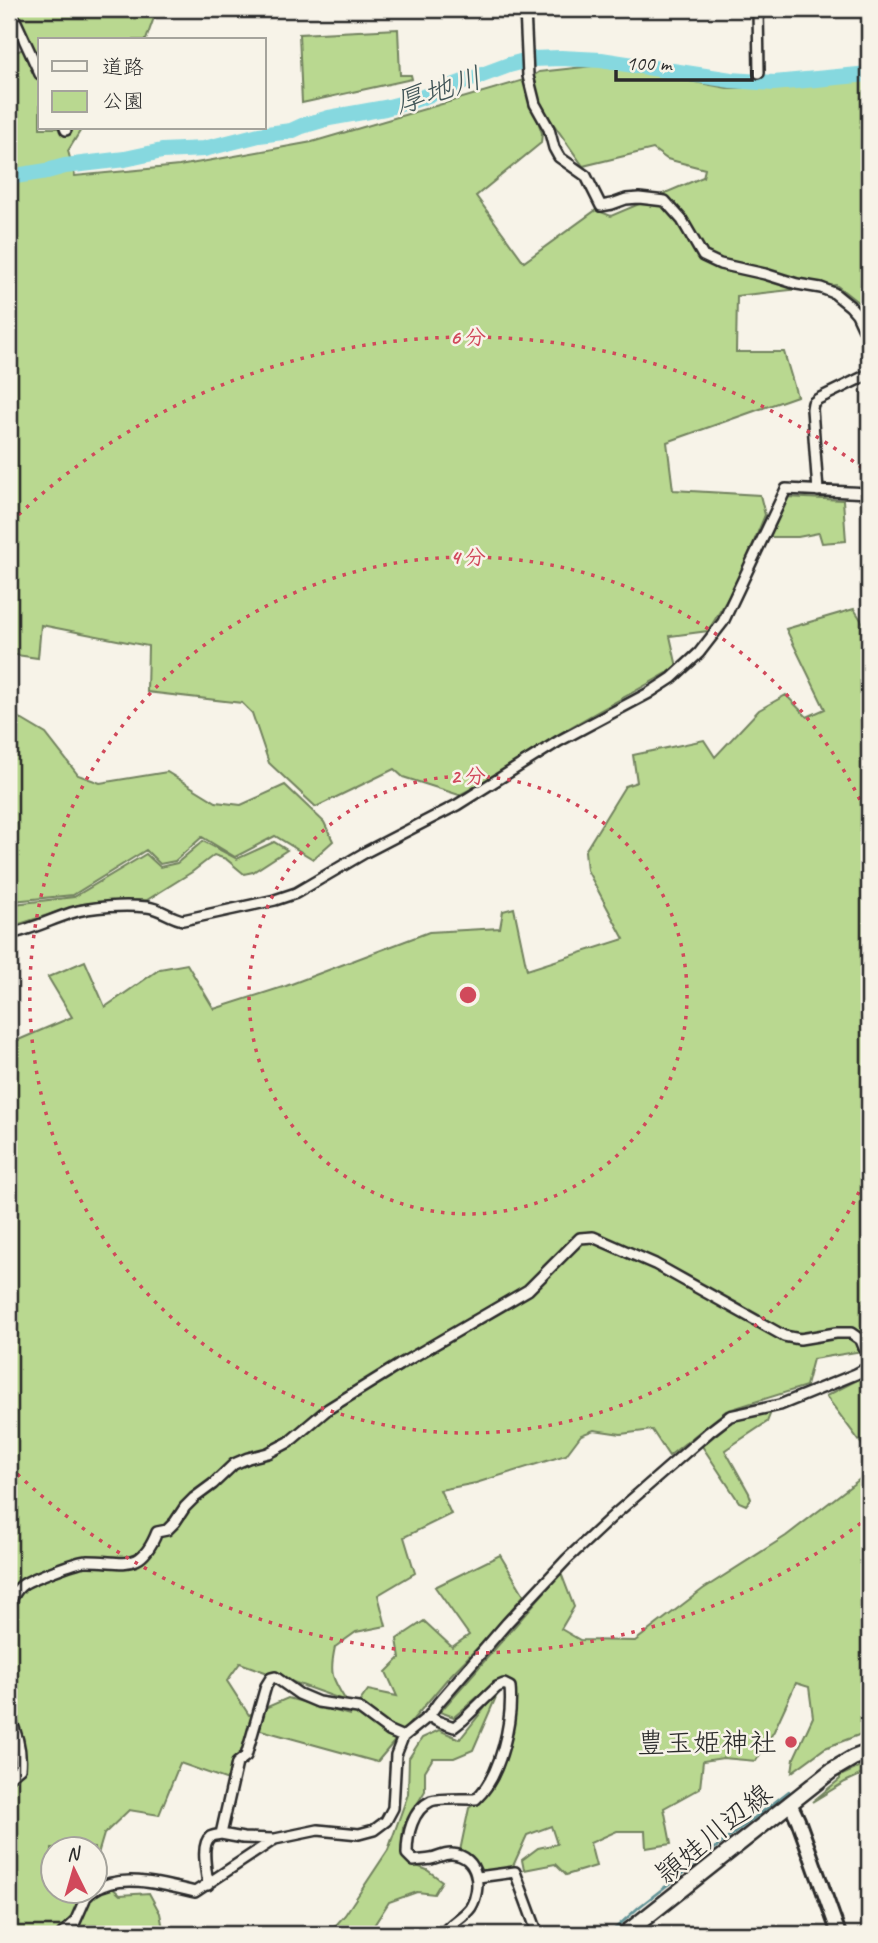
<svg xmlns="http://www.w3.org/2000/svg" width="878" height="1943" viewBox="0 0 878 1943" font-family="Caveat,'Klee One',sans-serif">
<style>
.green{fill:#b9d890;stroke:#72825e;stroke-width:2}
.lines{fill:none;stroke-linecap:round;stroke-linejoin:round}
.stream{stroke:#629397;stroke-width:2.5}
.river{stroke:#86d8df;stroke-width:16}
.street-casing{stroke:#2b2b2b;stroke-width:14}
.secondary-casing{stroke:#2b2b2b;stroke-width:18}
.primary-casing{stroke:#2b2b2b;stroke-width:19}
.street{stroke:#f7f3e8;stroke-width:9}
.secondary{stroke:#f7f3e8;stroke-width:12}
.primary{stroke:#f7f3e8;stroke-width:14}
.ring{fill:none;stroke:#d1495b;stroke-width:3.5;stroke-dasharray:3.5 7}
.poi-dot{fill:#d1495b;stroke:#f7f3e8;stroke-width:2.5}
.labels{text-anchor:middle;stroke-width:5;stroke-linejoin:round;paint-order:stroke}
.poi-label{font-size:28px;fill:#2b2b2b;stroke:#f7f3e8;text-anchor:end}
.street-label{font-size:28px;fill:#2b2b2b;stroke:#f7f3e8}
.water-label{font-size:30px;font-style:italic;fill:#425658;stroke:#f7f3e8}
.centre{fill:#d1495b;stroke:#f7f3e8;stroke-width:3.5}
.ring-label{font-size:21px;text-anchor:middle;font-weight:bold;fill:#d1495b;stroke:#f7f3e8;stroke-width:5;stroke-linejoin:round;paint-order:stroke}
</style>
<rect width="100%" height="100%" fill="#f7f3e8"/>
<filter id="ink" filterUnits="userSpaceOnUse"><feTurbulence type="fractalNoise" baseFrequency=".0143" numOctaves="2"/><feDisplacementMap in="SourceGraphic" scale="14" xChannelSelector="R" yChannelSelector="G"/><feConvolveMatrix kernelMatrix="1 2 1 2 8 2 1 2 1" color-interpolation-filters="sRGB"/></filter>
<g filter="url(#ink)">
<path class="green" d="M 20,9 L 157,9 L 146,40 L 40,40 L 40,128 L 82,128 L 68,151 L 75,176 L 179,166 L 312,142 L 524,80 L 542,133 L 541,143 L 476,196 L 524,262 L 596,210 L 611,216 L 703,177 L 705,169 L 667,159 L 653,149 L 583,166 L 538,102 L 533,76 L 539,72 L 602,65 L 727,88 L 775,88 L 869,78 L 869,323 L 860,304 L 836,285 L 737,296 L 736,352 L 784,352 L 797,396 L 667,442 L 673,490 L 760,495 L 765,515 L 736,585 L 708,631 L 670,636 L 677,667 C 634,693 589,715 546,742 C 517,760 490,781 459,795 L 403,777 L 394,769 L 316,807 L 269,763 L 252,713 L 242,703 L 147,692 L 148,646 L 41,625 L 38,658 L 9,654 L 9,55 L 28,47 L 15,11 Z
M 398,29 L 400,75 L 411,75 L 412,79 L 302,103 L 299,34 Z
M 787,497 L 843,500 L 846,541 L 822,543 L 819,533 L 798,537 L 769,537 Z
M 854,609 L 869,632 L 869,1299 L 862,1305 L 869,1323 L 869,1350 L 813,1359 L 806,1386 L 726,1411 L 669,1456 L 652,1430 L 621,1434 L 594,1430 L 581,1435 L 566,1455 L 476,1483 L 440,1490 L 451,1514 L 404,1537 L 415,1573 L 378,1595 L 386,1626 L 356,1632 L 335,1647 C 329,1674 332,1678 346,1701 L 240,1663 L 227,1681 L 249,1715 L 288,1698 L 350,1715 L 368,1690 L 397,1696 L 386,1672 L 400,1658 L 397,1639 L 424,1621 L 452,1647 L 469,1635 L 435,1587 L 500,1555 L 524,1595 L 482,1643 L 448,1678 L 377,1762 L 261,1730 L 250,1729 L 241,1752 L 232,1760 L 228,1780 L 180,1763 L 159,1815 L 129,1810 L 104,1834 L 95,1864 L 94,1848 L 52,1848 L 52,1890 L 94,1890 L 95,1872 L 120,1895 L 149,1893 L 160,1913 L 164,1934 L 9,1934 L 9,1044 L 72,1017 L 48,977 L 85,961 L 105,1007 L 160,969 L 187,964 L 214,1009 L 286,986 L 429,932 L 500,928 L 503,911 L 514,908 L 527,970 L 624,939 L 587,870 L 585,851 L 625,786 L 637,782 L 633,755 L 704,740 L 715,757 L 759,710 L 786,695 L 807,717 L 825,709 L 786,629 Z
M 9,712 L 46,734 L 78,775 L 100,783 L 167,772 L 216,802 L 241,805 L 285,785 L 324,822 L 333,841 L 313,859 L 275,836 L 235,857 L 202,837 L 175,861 L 160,864 L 146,850 L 73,895 L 13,901 L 9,904 Z
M 203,841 L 237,859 L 274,842 L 287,850 L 253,872 L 244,874 L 226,859 L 214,855 L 192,872 L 147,900 L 82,904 L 10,927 L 9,908 L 14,904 L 74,897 L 146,854 L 160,867 L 177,863 Z
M 869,1374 L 869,1454 L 826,1396 Z
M 771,1412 L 767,1422 L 725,1450 L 749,1493 L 751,1499 L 746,1505 L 739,1502 L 702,1446 L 733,1421 Z
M 869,1472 L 869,1731 L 825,1748 L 792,1772 L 794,1758 L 813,1717 L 809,1687 L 796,1683 L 774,1731 L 756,1761 L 723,1758 L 703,1761 L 700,1788 L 664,1808 L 671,1844 L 646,1848 L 645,1831 L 617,1831 L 590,1843 L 596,1866 L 566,1875 L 555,1864 L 524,1870 L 522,1860 L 538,1848 L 557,1844 L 551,1826 L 527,1835 L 513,1866 L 484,1872 L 460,1851 L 469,1808 C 473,1805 478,1802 482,1799 C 510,1775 515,1719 514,1685 L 502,1680 L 489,1687 L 454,1717 L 440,1712 L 561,1573 L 574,1607 L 561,1629 L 580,1640 L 635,1641 L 703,1589 L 786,1536 Z
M 499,1690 L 473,1750 L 454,1758 L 433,1758 L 425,1771 L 425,1791 L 403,1827 L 401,1854 L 409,1863 L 427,1870 L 442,1881 L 434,1894 L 417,1892 L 389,1902 L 373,1927 L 371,1934 L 328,1934 L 345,1915 L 388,1850 L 408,1794 L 409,1758 L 422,1738 L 439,1730 L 460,1739 Z
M 869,1763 L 869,1771 L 845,1782 L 812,1802 L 840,1779 L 840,1776 Z"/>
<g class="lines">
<path class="stream" d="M 609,1934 L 639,1907 L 789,1791"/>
<path class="river" d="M 9,177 L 47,171 L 65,166 L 125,159 L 162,151 L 204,149 L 259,135 L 291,131 L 302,126 L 329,118 L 385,108 L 412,101 L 509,65 L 532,59 L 561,58 L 601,60 L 731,80 L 774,83 L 869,74"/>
<defs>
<path id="street" d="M 10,9 L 40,74
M 525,9 L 528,76 L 535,104 L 549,129 L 554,148 L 559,157 L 586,176 L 601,206 L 612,204 L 626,199 L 639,198 L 665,201 L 682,220 L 703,256 L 720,264 L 765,274 L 797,284 L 821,288 L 834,293 L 850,306 L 857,314 L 869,340
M 758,9 L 759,73
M 65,128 L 66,130
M 818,491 L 812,409 L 813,403 L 818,399 L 869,374
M 9,934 C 30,930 50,920 71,913 C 92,906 126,905 147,907 C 160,908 170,918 183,920 L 275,900 L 296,893 L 366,852 L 457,805 L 559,741 L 649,693 L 672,678 L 699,653 L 723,622 L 786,489 L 869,493
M 9,1604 C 12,1598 16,1590 21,1586 C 27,1580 78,1561 86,1561 C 123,1560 140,1575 157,1532 L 167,1530 L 175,1522 L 185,1507 L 194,1498 L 213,1484 L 234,1464 L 248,1458 L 268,1453 L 289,1442 L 328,1409 L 399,1365 L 528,1290 L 580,1238 L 593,1237 L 655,1264 L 784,1336 L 800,1339 L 836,1333 L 851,1333 L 861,1340 L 869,1360
M 9,1716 C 17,1733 22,1749 20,1768 L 9,1777
M 429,1716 L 437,1721 L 454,1727 L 463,1720 L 497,1687 L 504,1684 L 510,1687 C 513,1720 501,1776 476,1799 C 466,1799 439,1798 431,1801 C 412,1810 407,1835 407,1854 L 414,1861 C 419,1860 425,1860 431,1859 C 438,1858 444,1853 452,1854 C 479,1856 482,1888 471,1907 C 465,1916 453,1922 446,1930 L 447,1934
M 221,1834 L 243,1838 L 273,1839
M 478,1877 L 515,1872 L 538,1934
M 208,1885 C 207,1873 200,1845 210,1837 C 212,1835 218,1835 221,1834 L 237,1763 L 246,1756 L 266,1686 L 271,1678 L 275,1677 L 299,1694 L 318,1702 L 358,1708 L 389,1731 L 403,1737
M 94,1890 C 122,1872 165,1885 195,1892 L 275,1839 L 318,1830 L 359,1834 L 374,1830 L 386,1821 L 393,1808 L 396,1755 L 403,1737 L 429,1716 L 438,1703 L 507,1623 L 567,1559 L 614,1515 L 709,1432 L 730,1416 L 780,1405 L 856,1374 L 869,1367
M 62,1934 L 75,1922 L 86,1897 L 93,1890"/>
<path id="secondary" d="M 790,1803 L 798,1820 L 839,1934"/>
<path id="primary" d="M 625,1934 L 831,1771 L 853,1758 L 869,1752"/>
</defs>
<use href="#street" class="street-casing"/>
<use href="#secondary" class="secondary-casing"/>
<use href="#primary" class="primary-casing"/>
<use href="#street" class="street"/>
<use href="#secondary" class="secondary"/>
<use href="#primary" class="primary"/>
</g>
</g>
<g class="ring">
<circle cx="468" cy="995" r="219"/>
<path d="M868 1173A438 438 0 1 1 868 817"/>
<path d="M869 1517A658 658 0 0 1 11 1468M11 522A658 658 0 0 1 869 473"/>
</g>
<circle class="poi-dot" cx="791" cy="1742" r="7"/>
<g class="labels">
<g class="poi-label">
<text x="777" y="1752">豊玉姫神社</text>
</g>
<g class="street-label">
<text transform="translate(713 1833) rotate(-39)" y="10">頴娃川辺線</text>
</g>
<g class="water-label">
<text transform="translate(438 90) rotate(-18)" y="10">厚地川</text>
</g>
</g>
<circle cx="468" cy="995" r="10" class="centre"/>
<g class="ring-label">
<text x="468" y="344">6 分</text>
<text x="468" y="564">4 分</text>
<text x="468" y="783">2 分</text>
</g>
<rect width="878" height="1943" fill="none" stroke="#f7f3e8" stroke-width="35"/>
<rect x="18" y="18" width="843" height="1908" fill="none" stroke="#2b2b2b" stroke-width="2.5" filter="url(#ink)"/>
<rect x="38" y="38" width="228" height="91" fill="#f7f3e8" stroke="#a5a39c" stroke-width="2"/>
<rect x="52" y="61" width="35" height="10" fill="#f7f3e8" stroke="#a5a39c" stroke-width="2"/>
<text x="102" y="74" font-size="21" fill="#2b2b2b">道路</text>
<rect x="52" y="91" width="35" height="21" fill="#b9d890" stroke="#a5a39c" stroke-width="2"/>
<text x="102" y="108" font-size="21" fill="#2b2b2b">公園</text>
<g transform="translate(74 1870) rotate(355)"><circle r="33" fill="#f7f3e8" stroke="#a5a39c" stroke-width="2"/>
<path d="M0-5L12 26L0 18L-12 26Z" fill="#d1495b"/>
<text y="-10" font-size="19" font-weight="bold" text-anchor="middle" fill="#2b2b2b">N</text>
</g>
<path d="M616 70v10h136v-10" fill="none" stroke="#2b2b2b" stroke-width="3.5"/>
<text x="626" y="70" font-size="21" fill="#2b2b2b" stroke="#f7f3e8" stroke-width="5" paint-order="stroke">100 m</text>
</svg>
